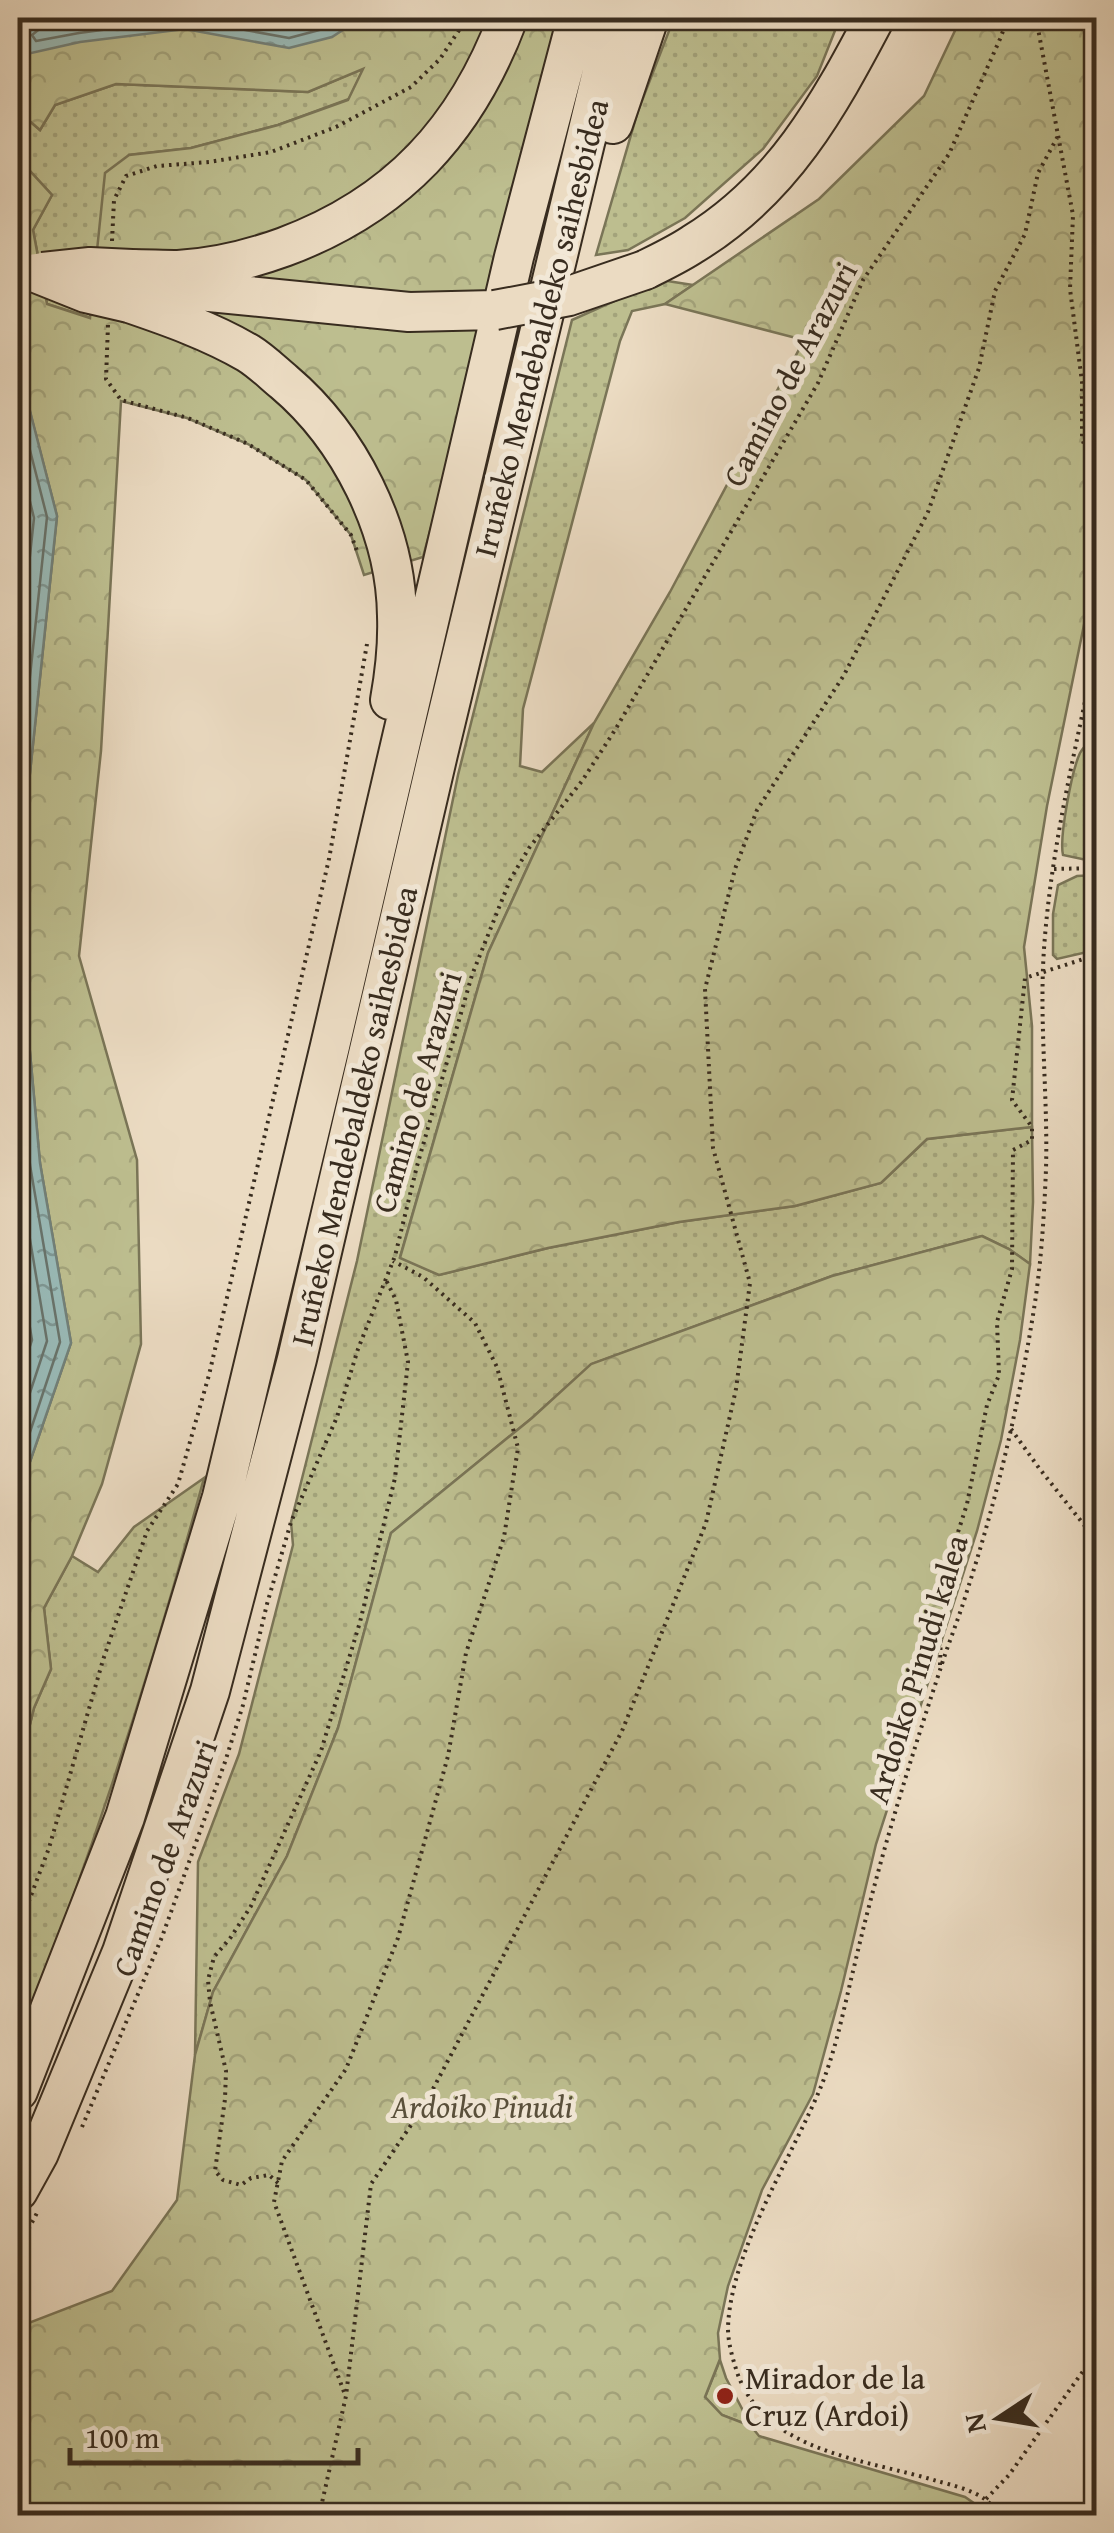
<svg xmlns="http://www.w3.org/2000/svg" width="1114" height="2533" viewBox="0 0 1114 2533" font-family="'Gentium Book Plus',serif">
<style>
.green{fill:url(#green-dots);stroke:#7a7557;stroke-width:2.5}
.forest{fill:url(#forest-crowns);stroke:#7a7557;stroke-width:2.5}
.water{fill:url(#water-ripples);stroke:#72817a;stroke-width:2.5}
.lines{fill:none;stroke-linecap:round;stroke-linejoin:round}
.shore{stroke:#68736b;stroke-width:2.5}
.highway-casing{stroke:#382c1f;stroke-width:42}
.path{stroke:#382c1f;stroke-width:4;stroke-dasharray:2.5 5;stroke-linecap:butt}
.highway{stroke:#ebdbc2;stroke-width:38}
.highway-bridge-casing{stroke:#382c1f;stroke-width:42;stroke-linecap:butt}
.highway-bridge{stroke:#ebdbc2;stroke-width:38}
.poi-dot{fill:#8f2418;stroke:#f2e8d7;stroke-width:4}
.labels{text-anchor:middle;stroke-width:10;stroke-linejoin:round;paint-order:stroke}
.street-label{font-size:32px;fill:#382c1f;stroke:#f2e8d7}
.park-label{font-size:32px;font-style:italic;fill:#59503b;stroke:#f2e8d7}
.poi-label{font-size:32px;fill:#382c1f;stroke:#f2e8d7;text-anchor:start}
</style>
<defs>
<pattern id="green-dots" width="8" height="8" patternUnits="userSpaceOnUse" patternTransform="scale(2.5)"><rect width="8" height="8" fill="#bdbe8f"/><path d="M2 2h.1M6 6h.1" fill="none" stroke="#a3a37b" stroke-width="1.8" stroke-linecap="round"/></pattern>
<pattern id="forest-crowns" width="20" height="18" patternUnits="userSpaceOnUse" patternTransform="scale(2.5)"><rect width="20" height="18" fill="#bdbe8f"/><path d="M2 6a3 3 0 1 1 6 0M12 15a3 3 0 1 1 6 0" fill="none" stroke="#a3a37b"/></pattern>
<pattern id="water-ripples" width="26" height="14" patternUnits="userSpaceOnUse" patternTransform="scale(2.5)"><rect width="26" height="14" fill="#99bab7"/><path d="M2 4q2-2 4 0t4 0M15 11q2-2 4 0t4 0" fill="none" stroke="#7e9794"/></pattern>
</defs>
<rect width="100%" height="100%" fill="#ebdbc2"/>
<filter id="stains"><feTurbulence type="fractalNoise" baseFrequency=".002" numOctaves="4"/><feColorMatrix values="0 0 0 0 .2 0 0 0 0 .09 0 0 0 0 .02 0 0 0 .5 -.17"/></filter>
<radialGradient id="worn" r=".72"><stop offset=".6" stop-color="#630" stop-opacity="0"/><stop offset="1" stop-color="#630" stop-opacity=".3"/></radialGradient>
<path class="green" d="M 674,18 L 840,18 L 817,76 L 763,149 L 685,218 L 628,250 L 596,255 L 638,111 Z
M 364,68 L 349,99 L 278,125 L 191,148 L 129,155 L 91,318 L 47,304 L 33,230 L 52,195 L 18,158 L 18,111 L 40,130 L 55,105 L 116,84 L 308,92 Z
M 661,280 L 693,285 L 665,304 L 632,311 L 620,341 L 523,709 L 520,766 L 542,772 L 594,723 L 488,953 L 400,1257 L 439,1275 L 548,1248 L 679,1222 L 795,1206 L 881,1183 L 927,1139 L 1032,1127 L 1033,1202 L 1030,1264 L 1009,1249 L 982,1236 L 832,1276 L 592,1364 L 532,1418 L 391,1533 L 338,1728 L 287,1856 L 213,1992 L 195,2055 L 198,1862 L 239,1754 L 293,1545 L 291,1522 L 357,1261 L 458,775 L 572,320 Z
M 1096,735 L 1096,862 L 1063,855 C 1059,837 1072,770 1080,753 C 1084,746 1091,740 1096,735 Z
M 1096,875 L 1096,950 L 1057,959 L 1053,955 L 1053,914 L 1058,885 L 1077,876 Z
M 204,1478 C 152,1670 91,1859 18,2043 L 18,1773 L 34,1708 L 51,1669 L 44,1608 L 72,1556 L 98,1572 L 134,1527 Z
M 720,2360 L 726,2378 L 751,2426 L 722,2415 L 705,2397 Z"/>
<path class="forest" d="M 18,18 L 558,18 L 491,270 L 467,394 L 423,557 L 364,575 L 351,535 L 306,480 L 248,444 L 187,418 L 121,401 L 101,751 L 79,956 L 137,1160 L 141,1344 L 102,1484 L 72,1556 L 44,1608 L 51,1669 L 34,1708 L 18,1773 L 18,1524 L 24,1479 L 71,1343 L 40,1163 L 18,920 L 18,887 L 57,516 L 18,366 L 18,158 L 52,195 L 33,230 L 47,304 L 90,318 L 105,173 L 129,155 L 191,148 L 278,125 L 348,100 L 363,69 L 308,92 L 116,84 L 55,105 L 40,130 L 18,111 Z
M 961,18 L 1096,18 L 1096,566 L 1047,806 L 1024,947 L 1032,1026 L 1032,1127 L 927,1139 L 881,1183 L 795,1206 L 679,1222 L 548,1248 L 439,1275 L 400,1258 L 488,953 L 594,723 L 670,592 L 804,340 L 665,304 L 819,199 L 924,96 Z
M 982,1236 L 1009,1249 L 1030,1264 L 1020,1340 L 1001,1440 L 977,1531 L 876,1844 L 841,1991 L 813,2094 L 762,2190 L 728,2286 L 718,2333 L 720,2359 L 705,2397 L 722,2415 L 751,2426 L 759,2436 L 965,2497 L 991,2515 L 18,2515 L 18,2327 L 112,2291 L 177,2200 L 195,2055 L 213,1992 L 287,1856 L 338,1728 L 391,1533 L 532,1418 L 591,1364 L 832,1276 Z"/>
<path class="water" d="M 49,18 L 361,18 L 332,37 L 289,48 L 185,29 L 80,42 L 18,56 L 18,26 Z
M 18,287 L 22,308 L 20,372 L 57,516 L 18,887 Z
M 18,920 L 40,1163 L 71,1343 L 24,1479 L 18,1524 Z"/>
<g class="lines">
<path class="shore" d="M 43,18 L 42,27 L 32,35 L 36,41 L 79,33 L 185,19 L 289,38 L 327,28 L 343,18
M 18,403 L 47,517 L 18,789
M 18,452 L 34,518 L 18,667
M 18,1030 L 30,1165 L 60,1342 L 18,1468
M 18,1168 L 47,1341 L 18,1429
M 18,1256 L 32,1340 L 18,1382"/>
<defs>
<path id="highway" d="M 613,124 L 649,18
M 132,269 C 147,269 163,270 178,270 C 214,268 251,259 284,247 C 397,205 466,130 508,18
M 645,270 C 661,262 678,254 693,244 C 783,189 828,107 875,18
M 159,287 L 409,312 L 495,310
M 129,303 C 170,317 210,331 248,353 C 261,361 272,372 284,382 C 349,437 396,529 397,616 C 398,644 395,672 390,700
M 18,2091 L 125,1817 L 222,1497 L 330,1046 L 514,257 L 577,18
M 18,2191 L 39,2153 L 122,1952 L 210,1691 L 297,1359 L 438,754 L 615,18"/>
</defs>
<use href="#highway" class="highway-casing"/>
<path class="path" d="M 1036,18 L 1073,215 L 1070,289 L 1082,382 L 1082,438 L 1096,482
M 112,241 L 114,200 L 126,176 L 157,166 L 209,162 L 271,152 L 336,127 L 411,87 L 440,59 L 467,18
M 108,325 L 106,379 L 121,400 L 188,418 L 248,444 L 306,480 L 351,535 L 357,551
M 1054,869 L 1096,868
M 1011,1429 L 1039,1468 L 1096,1540
M 940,1665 L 942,1599 L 952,1551 L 967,1504 L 987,1405 L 999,1375 L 997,1322 L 1012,1269 L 1013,1150 L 1032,1140 L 1032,1127 L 1012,1100 L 1025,978 L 1096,955
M 18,1930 L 49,1848 L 103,1660 L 147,1531 L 178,1484 L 209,1375 L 329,859 L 367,644
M 82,2127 L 162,1937 L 225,1762 L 243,1705 L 267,1604 L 291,1522 L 337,1417 L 358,1349 L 395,1256 L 417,1166 L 472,975 L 510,880 L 529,848 L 582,781 L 615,730 L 818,383 L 863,280 L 949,154 L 1000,39 L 1008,18
M 278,2183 L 269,2175 L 251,2178 L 241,2185 L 223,2180 L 215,2171 L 225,2099 L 226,2071 L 210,2002 L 208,1980 L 214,1957 L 231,1937 L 251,1906 L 321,1751 L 360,1622 L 395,1478 L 408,1362 L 396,1300 L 386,1280
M 18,2249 L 38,2211
M 344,2392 L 274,2202 L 282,2161 L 346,2069 L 398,1938 L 448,1756 L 466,1653 L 504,1537 L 518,1448 L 497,1367 L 475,1323 L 423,1277 L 393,1261
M 986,2499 L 1009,2475 L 1096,2353
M 319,2516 L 346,2396 L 371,2184 L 424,2106 L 622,1731 L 706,1523 L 736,1389 L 750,1283 L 713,1148 L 705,989 L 735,869 L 757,810 L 844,675 L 928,512 L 979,368 L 995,291 L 1025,234 L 1038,173 L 1058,136
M 999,2516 C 995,2510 991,2504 986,2500 C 973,2490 952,2485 937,2481 C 866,2459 762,2453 736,2369 C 732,2356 728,2342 728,2328 C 730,2252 793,2156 822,2084 C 837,2046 845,2003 855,1963 C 878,1864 908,1767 940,1670 C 948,1644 959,1618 967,1591 C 996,1502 1018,1408 1033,1315 C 1041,1267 1044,1218 1046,1169 C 1048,1096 1039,1022 1044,949 C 1051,847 1076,748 1096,649"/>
<use href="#highway" class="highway"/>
<defs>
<path id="highway-bridge" d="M 43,272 L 90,267 L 132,269
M 36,273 L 86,293 L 129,303
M 495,310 L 569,296 L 645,270"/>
</defs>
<use href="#highway-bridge" class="highway-bridge-casing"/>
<use href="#highway-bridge" class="highway-bridge"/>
</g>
<circle class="poi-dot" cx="725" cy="2396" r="10"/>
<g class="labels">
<g class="street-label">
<text transform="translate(541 328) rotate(-76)" y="11">Iruñeko Mendebaldeko saihesbidea</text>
<text transform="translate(790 374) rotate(-62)" y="11">Camino de Arazuri</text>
<text transform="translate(417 1092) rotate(-74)" y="11">Camino de Arazuri</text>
<text transform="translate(354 1116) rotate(-77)" y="11">Iruñeko Mendebaldeko saihesbidea</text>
<text transform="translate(917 1669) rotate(-73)" y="11">Ardoiko Pinudi kalea</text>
<text transform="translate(165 1858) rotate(-70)" y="11">Camino de Arazuri</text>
</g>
<g class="park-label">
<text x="482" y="2118">Ardoiko Pinudi</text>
</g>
<g class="poi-label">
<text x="745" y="2389">Mirador de la<tspan x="745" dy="37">Cruz (Ardoi)</tspan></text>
</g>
</g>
<rect width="1114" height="2533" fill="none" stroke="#ebdbc2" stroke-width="60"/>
<rect x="20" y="20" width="1074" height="2493" fill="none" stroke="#382c1f" stroke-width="5"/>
<rect x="30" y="30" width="1054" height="2473" fill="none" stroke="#382c1f" stroke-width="2.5"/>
<g transform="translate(999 2418) rotate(258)" stroke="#f2e8d7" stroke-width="8" paint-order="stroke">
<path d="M0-8L18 38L0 25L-18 38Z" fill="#382c1f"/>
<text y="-15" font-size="28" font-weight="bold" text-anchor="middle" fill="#382c1f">N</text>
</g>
<path d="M70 2448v15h288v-15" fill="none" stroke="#382c1f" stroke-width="5"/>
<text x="85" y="2448" font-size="30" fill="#382c1f" stroke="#f2e8d7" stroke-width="8" paint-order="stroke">100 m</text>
<rect width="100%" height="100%" filter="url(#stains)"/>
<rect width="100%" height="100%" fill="url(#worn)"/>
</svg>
